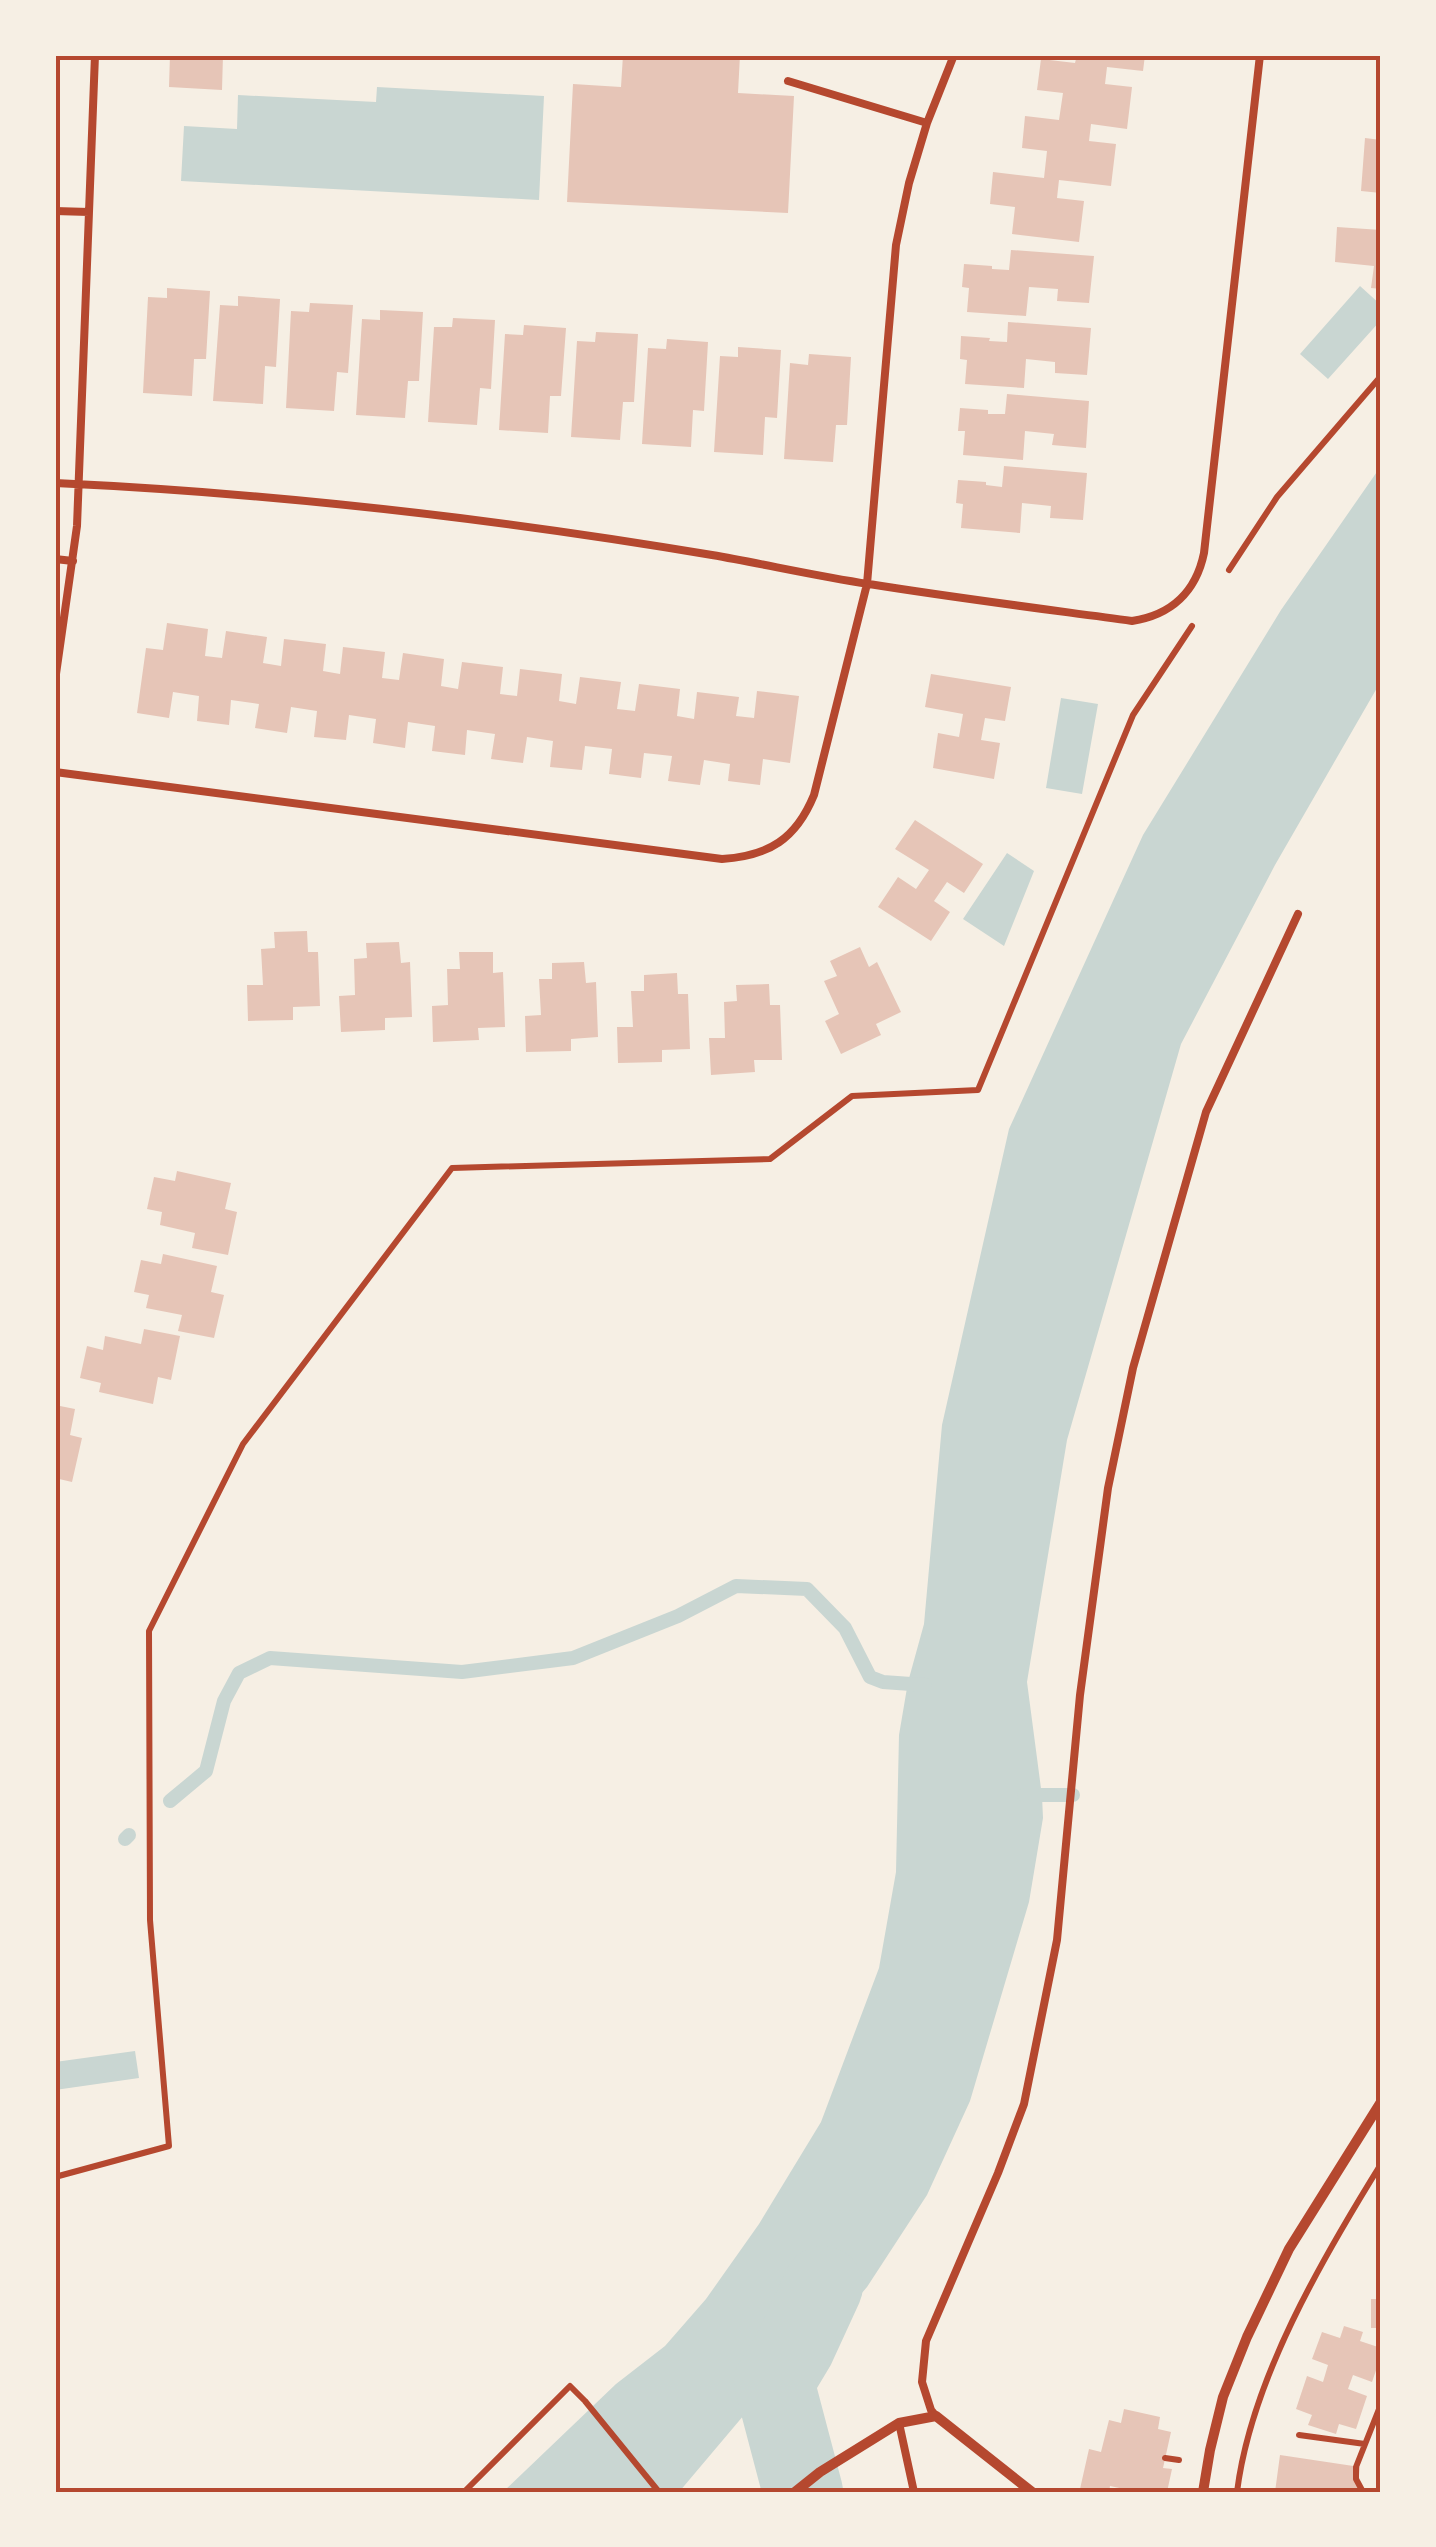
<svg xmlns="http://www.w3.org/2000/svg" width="1436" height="2547" viewBox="0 0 1436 2547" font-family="Arial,sans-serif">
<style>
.water{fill:#c9d6d2}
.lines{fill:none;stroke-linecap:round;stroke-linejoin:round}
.stream{stroke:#c9d6d2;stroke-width:14}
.river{stroke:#c9d6d2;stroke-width:80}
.building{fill:#e6c5b7}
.path{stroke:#b5482f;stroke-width:6}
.service{stroke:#b5482f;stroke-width:8}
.minor{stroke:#b5482f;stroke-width:10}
.neatline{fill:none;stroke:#b5482f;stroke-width:4}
</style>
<rect width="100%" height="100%" fill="#f6efe4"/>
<path class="water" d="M 377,87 L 544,96 L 539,200 L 181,181 L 184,126 L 237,129 L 238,95 L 376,102 Z
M 1360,286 L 1381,305 L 1381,320 L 1328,379 L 1300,354 Z
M 1381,466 L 1381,681 L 1275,865 L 1181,1044 L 1067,1440 L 1027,1682 L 1042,1796 L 1043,1818 L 1029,1902 L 970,2101 L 927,2195 L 867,2287 L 818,2345 L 774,2382 L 744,2415 L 679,2492 L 503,2492 L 616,2384 L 665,2346 L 706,2299 L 759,2224 L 821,2122 L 879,1968 L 896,1872 L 899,1735 L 908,1682 L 924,1624 L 942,1425 L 1009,1129 L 1143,835 L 1281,610 Z
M 1061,698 L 1098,704 L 1082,794 L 1046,788 Z
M 1007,853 L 1034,871 L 1004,946 L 963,919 Z
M 135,2051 L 139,2078 L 55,2090 L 55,2062 Z"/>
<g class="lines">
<path class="stream" d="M 1024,1795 L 1073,1795
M 170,1801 L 206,1771 L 224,1701 L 239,1673 L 270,1658 L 462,1672 L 573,1658 L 678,1616 L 736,1586 L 807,1589 L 845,1628 L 870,1677 L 883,1682 L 925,1685
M 125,1839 L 129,1835"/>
<path class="river" d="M 803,2492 L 774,2382 L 795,2347 L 823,2286"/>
</g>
<path class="building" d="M 170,55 L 223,55 L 222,90 L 169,87 Z
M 623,55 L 740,55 L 738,93 L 794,96 L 788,213 L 567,202 L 573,84 L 621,87 Z
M 1077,55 L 1145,55 L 1143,71 L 1107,67 L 1105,84 L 1132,87 L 1127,129 L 1091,124 L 1089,141 L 1116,144 L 1111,186 L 1059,180 L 1057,198 L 1084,201 L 1079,242 L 1012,234 L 1015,207 L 990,204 L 993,172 L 1044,178 L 1047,151 L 1022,148 L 1025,116 L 1059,120 L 1063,93 L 1037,90 L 1041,59 L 1075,63 Z
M 1365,138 L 1381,140 L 1381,193 L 1361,191 Z
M 1337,227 L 1381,230 L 1381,289 L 1371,288 L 1374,266 L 1335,262 Z
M 1011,250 L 1094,256 L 1089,303 L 1057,301 L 1058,289 L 1029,287 L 1026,316 L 967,312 L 969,288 L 962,287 L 964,264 L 992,266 L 992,269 L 1009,270 Z
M 167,288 L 210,291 L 206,359 L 194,359 L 192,396 L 143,393 L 148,297 L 167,298 Z
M 238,296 L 280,299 L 276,367 L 265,366 L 263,404 L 213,401 L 220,305 L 238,306 Z
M 310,303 L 353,305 L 348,373 L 337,372 L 334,411 L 286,408 L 291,311 L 309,312 Z
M 380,310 L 423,312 L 419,381 L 408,381 L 405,418 L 356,415 L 362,319 L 380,320 Z
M 453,318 L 495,320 L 491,389 L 480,388 L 477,425 L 428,422 L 434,327 L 452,327 Z
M 1008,322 L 1091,328 L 1087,375 L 1055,373 L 1055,362 L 1026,359 L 1024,388 L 965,384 L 967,360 L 960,359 L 961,336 L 990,338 L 989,341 L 1007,342 Z
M 524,325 L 566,328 L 561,396 L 550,396 L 548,433 L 499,430 L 505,334 L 523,335 Z
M 596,332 L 638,334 L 634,402 L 623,402 L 620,440 L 571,437 L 577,341 L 595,342 Z
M 667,339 L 708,342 L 704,411 L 693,410 L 691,447 L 642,444 L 648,348 L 666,349 Z
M 738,347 L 781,350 L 777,418 L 765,417 L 763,455 L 714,452 L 720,356 L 738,357 Z
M 809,354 L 851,357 L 847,425 L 836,425 L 833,462 L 784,459 L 790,363 L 808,365 Z
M 1007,394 L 1089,401 L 1086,448 L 1052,445 L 1054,434 L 1025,431 L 1023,460 L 963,455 L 965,431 L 958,431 L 960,408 L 988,410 L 988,414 L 1005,414 Z
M 1004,466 L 1087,473 L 1083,520 L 1050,518 L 1051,506 L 1022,503 L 1020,533 L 961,528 L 963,504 L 956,503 L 958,480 L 986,482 L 986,485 L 1002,487 Z
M 167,623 L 208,629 L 205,656 L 222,658 L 226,631 L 267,637 L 263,663 L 281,666 L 284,639 L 326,644 L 323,671 L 340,674 L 343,647 L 385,652 L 382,678 L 399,680 L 403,653 L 444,659 L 441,686 L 458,689 L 462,662 L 503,667 L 500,694 L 517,696 L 520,669 L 562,674 L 559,701 L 576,704 L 580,677 L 621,682 L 617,709 L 635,711 L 639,684 L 680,689 L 677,716 L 694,719 L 697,692 L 739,697 L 736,716 L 754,718 L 757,691 L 799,696 L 790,763 L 763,759 L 760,785 L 728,781 L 730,764 L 704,760 L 700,785 L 668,781 L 672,756 L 644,753 L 641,778 L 609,774 L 612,749 L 585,746 L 582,770 L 550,767 L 553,741 L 527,737 L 523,763 L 491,759 L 495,734 L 467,730 L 465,755 L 432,751 L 435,726 L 408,722 L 405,748 L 373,743 L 376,719 L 349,715 L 346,740 L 314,737 L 317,711 L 291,707 L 287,733 L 255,728 L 259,704 L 231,700 L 229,725 L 197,721 L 199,696 L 173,692 L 169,718 L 137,713 L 146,648 L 163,650 Z
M 931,674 L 1011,687 L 1005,721 L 985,718 L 981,740 L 1000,743 L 994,779 L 933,768 L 938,733 L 959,737 L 963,714 L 925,707 Z
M 915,820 L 983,864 L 964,893 L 947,882 L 934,901 L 950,912 L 931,941 L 878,907 L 898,877 L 916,889 L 929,870 L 895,849 Z
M 307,931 L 308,952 L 318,952 L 320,1006 L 293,1007 L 293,1020 L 248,1021 L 247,985 L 263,985 L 261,949 L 275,948 L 274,932 Z
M 399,942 L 401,963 L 410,962 L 412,1017 L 385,1018 L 385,1030 L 341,1032 L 339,996 L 355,995 L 354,959 L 367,958 L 366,943 Z
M 860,947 L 869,967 L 877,962 L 901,1012 L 876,1024 L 881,1035 L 841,1054 L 825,1021 L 839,1014 L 824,981 L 837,976 L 830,961 Z
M 459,952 L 493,952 L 493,973 L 503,972 L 505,1027 L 478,1028 L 479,1040 L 433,1042 L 432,1006 L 448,1005 L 447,969 L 460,969 Z
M 584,962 L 586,983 L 596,982 L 598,1037 L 571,1039 L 571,1051 L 526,1052 L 525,1016 L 541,1015 L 539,979 L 552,979 L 552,963 Z
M 677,973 L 678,994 L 688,994 L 690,1049 L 662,1050 L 662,1062 L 618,1063 L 617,1027 L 633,1027 L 631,991 L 644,991 L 644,975 Z
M 769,984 L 770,1005 L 780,1005 L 782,1060 L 754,1060 L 755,1072 L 711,1075 L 709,1038 L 725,1038 L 724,1002 L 737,1001 L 736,985 Z
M 177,1171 L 231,1183 L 225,1209 L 237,1212 L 228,1255 L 192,1248 L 195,1233 L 160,1225 L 162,1212 L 147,1209 L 154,1177 L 175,1181 Z
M 163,1254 L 217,1266 L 211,1292 L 224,1295 L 214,1338 L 178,1331 L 182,1315 L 146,1308 L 149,1295 L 134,1292 L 141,1260 L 161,1264 Z
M 144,1329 L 180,1336 L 171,1380 L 158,1377 L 153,1404 L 99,1392 L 101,1383 L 80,1378 L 87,1346 L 103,1350 L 105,1336 L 141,1344 Z
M 55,1405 L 75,1409 L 70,1435 L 82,1438 L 72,1482 L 55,1478 Z
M 1371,2299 L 1381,2299 L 1381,2328 L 1371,2328 Z
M 1344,2326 L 1363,2332 L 1360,2341 L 1381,2348 L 1381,2356 L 1372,2382 L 1353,2375 L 1348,2389 L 1367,2396 L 1356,2429 L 1339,2424 L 1336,2434 L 1308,2425 L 1312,2415 L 1296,2409 L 1307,2376 L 1323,2382 L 1328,2365 L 1312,2359 L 1322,2332 L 1340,2338 Z
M 1124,2409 L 1160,2417 L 1158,2429 L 1171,2432 L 1163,2468 L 1172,2469 L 1167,2492 L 1138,2492 L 1110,2486 L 1109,2492 L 1080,2489 L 1089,2449 L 1101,2452 L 1109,2420 L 1121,2423 Z
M 1280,2455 L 1360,2467 L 1357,2492 L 1275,2492 Z"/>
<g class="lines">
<path class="path" d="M 1229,570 L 1277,497 L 1381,376
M 55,2177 L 169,2146 L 150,1920 L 149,1631 L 243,1444 L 452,1168 L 770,1159 L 852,1096 L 978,1090 L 1133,715 L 1192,626
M 1299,2435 L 1365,2444
M 1165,2458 L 1179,2460
M 464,2492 L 570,2386 L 585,2401 L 659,2492
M 1237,2492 C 1251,2380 1322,2259 1381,2164
M 1363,2492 L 1356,2479 L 1356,2467 L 1381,2404"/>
<path class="service" d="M 788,81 L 927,123
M 55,211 L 89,212
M 55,483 C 272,493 498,519 712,555 C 764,564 816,576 869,584 C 956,598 1044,609 1132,621 C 1171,615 1196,592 1204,553 L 1260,55
M 55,559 L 73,561
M 55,681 L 77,526 L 95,55
M 55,772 L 722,859 C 769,856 796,839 814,795 L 867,584 L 896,245 L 909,183 L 927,123 L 954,55
M 936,2416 L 931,2410 L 922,2382 L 926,2341 L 998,2173 L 1024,2104 L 1057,1940 L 1080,1695 L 1108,1488 L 1133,1368 L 1206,1112 L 1298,914
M 899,2423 L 914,2492"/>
<path class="minor" d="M 795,2492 L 820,2472 L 899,2423 L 936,2416 L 1032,2492
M 1203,2492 L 1210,2450 L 1223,2397 L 1247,2337 L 1289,2249 L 1381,2102"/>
</g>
<rect width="1436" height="2547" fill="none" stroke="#f6efe4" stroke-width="115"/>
<rect x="58" y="58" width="1320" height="2432" class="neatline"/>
</svg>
